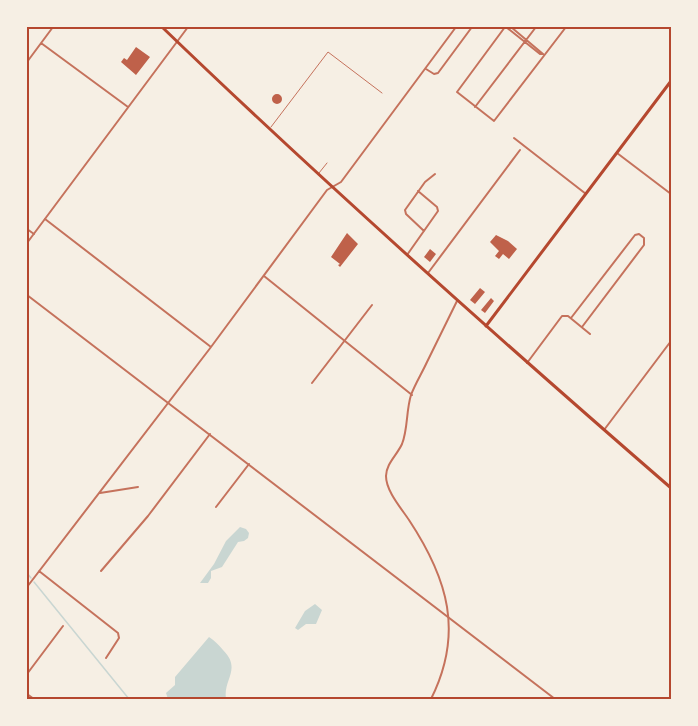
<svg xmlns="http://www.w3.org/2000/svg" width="698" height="726" viewBox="0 0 698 726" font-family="'Source Serif 4',serif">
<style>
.water{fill:#c9d6d2}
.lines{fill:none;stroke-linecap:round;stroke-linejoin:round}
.stream{stroke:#c9d6d2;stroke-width:1.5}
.building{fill:#bf614a}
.service{stroke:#c5725c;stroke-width:1}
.minor{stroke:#c5725c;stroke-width:2}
.tertiary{stroke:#c5725c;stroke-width:2}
.secondary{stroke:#b5482f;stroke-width:3}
.primary{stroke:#b5482f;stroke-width:3}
.neatline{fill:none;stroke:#b5482f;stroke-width:2}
</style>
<rect width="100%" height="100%" fill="#f6efe4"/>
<path class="water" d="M 240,527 L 246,529 L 249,533 L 248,538 L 244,541 L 238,542 L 222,567 L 211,571 L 211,578 L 208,583 L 200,583 L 214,564 L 226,541 Z
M 315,604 L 322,610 L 316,624 L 306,624 L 298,630 L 295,628 L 305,611 Z
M 209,637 C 215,641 219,645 223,650 C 242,669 223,679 226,699 L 168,699 L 166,693 L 175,685 L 175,677 Z"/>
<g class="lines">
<path class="stream" d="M 27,573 L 31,578
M 34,582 L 129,699"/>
</g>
<path class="building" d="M 136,47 L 150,57 L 136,75 L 121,62 L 124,58 L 127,60 Z
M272 99a5 5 0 1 1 10 0a5 5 0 1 1-10 0Z
M 347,233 L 358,244 L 340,267 L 338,265 L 340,264 L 331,257 Z
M 496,235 L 508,241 L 517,249 L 509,259 L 503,254 L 499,259 L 495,256 L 499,251 L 490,242 Z
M 430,249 L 436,254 L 430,262 L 424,257 Z
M 480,288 L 485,292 L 475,304 L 470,300 Z
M 491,298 L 494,301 L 485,313 L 481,310 Z"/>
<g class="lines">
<path class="service" d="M 271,127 L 328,52 L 382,93
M 319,173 L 327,163"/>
<path class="minor" d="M 505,27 L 457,92 L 494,121 L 566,27
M 506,27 L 540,54 L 543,54
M 511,27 L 543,54
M 41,43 L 128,107
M 27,62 L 53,27
M 426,69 L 434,74 L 438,73 L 472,27
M 475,107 L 536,27
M 514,138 L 586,194
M 617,153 L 671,194
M 45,219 L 211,347
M 27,229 L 34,234
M 424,231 L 406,214 L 405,210 L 425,182 L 435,174
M 407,255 L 438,211 L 437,207 L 418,191
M 428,273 L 520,150
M 264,276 L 412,395
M 571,318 L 635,235 L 639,234 L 644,238 L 644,245 L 582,327
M 527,363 L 562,316 L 568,316 L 590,334
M 312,383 L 372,305
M 604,430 L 671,341
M 100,493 L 138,487
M 216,507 L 249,464
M 39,571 L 118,633 L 119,638 L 106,658
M 101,571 L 148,516 L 210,434
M 27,587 L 211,347 L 327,190 L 341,182 L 456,27
M 27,674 L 63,626
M 27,694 L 34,699
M 431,699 C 464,633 448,579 409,520 C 401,508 386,491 386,476 C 386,464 397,455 402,444 C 408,429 406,411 411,395 C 415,384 422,373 427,362 C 437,342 447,321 457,301"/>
<path class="tertiary" d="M 27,243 L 188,27
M 27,295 L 555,699"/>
<path class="secondary" d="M 486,326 L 671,81"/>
<path class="primary" d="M 162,27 C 327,186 498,338 671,488"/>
</g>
<rect width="698" height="726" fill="none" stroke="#f6efe4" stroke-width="57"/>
<rect x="28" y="28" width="642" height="670" class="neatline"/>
</svg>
